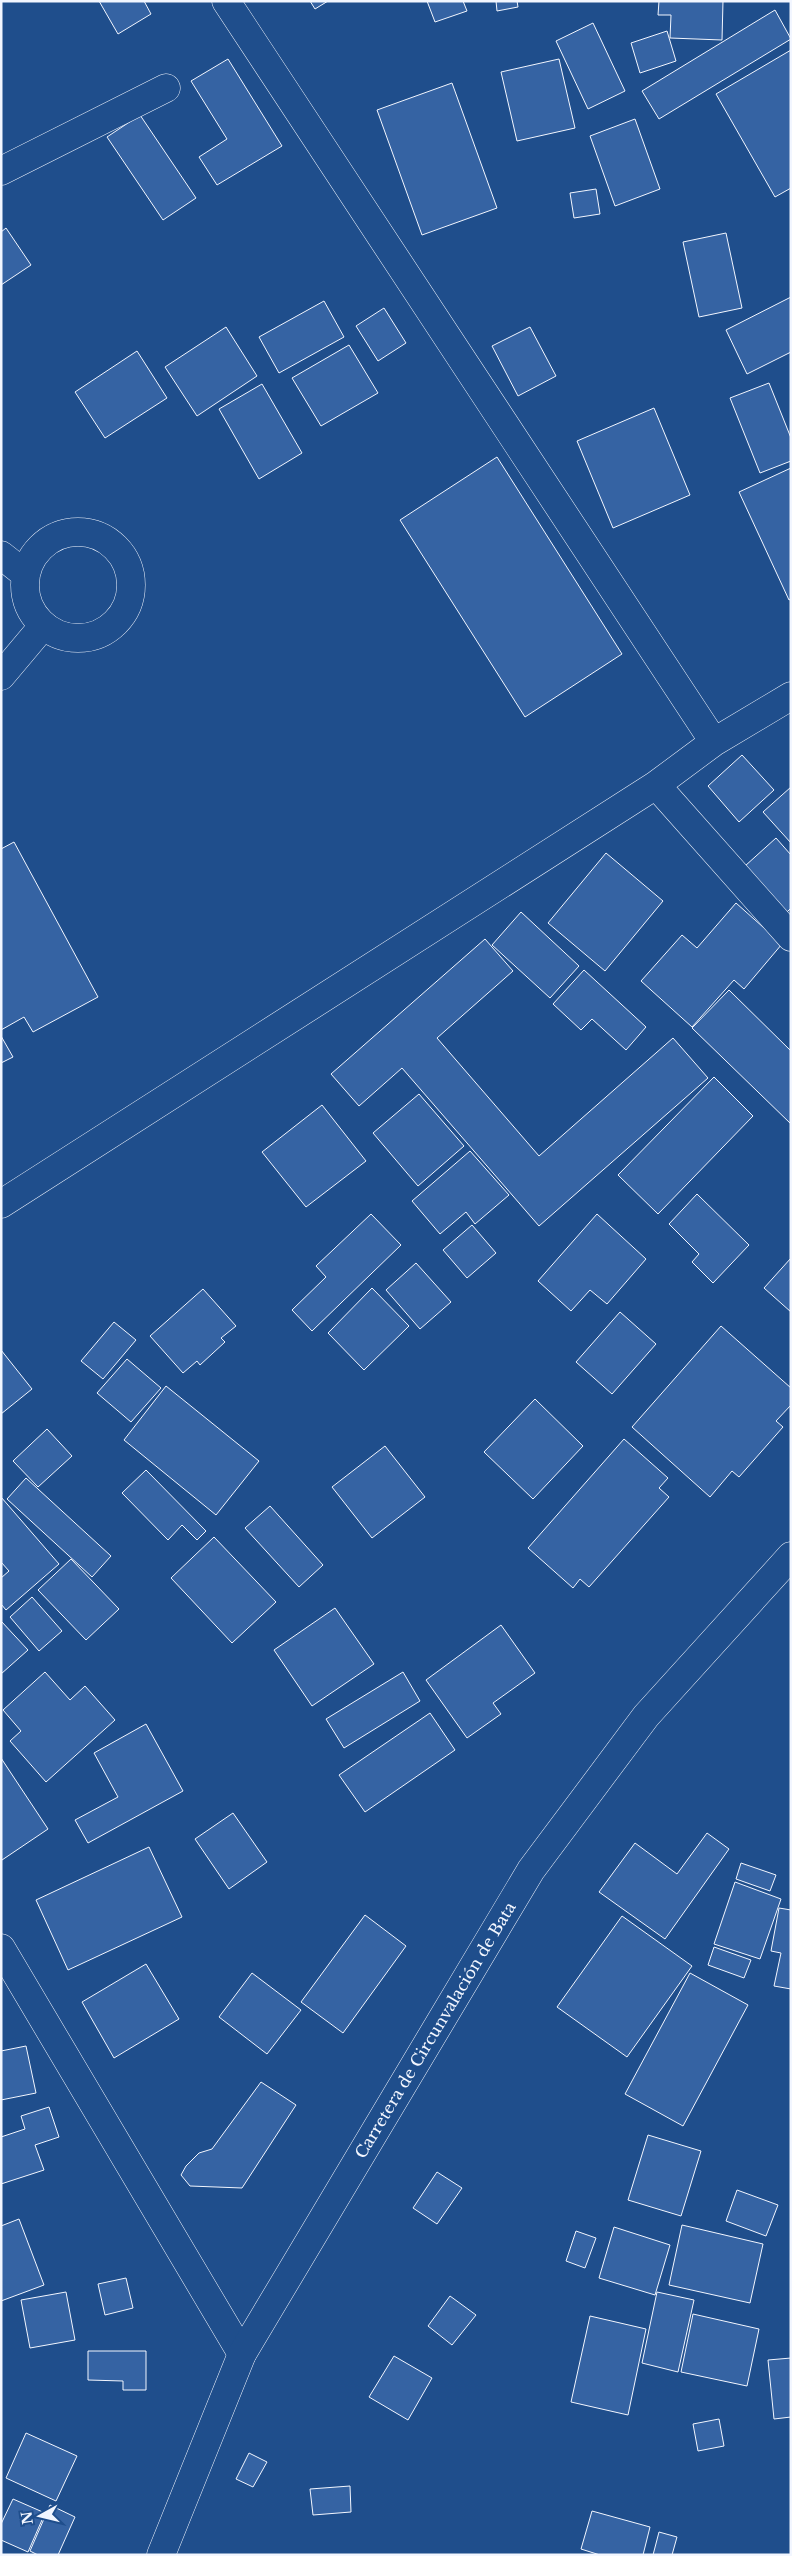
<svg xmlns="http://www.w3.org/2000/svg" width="792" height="2556" viewBox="0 0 792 2556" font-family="'Libre Baskerville',serif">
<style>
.building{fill:#3563a3;stroke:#f2f6ff}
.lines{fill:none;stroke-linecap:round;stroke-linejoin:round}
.minor-casing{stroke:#f2f6ff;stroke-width:29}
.major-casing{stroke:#f2f6ff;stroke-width:29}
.minor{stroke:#1f4e8c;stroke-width:28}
.major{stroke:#1f4e8c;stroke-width:28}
.labels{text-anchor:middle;stroke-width:4;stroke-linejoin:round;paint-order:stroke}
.street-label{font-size:16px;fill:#f2f6ff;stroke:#1f4e8c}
</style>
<rect width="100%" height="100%" fill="#1f4e8c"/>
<path class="building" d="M 99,1 L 144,1 L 151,14 L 118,34 Z
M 310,1 L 328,1 L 315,9 Z
M 427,1 L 463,1 L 467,11 L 435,22 Z
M 496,1 L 517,1 L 518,7 L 497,11 Z
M 659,1 L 723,1 L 722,40 L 670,38 L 671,15 L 658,15 Z
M 775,10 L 791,39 L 659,119 L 642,91 Z
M 593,23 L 625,91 L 588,109 L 556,41 Z
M 667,31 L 676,61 L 640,73 L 631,43 Z
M 791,50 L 791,188 L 775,197 L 716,94 Z
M 228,59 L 282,146 L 217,185 L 199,157 L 227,139 L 191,81 Z
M 559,59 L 575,128 L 517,141 L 501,72 Z
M 452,83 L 497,208 L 422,235 L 377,110 Z
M 140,115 L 196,198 L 163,220 L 107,137 Z
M 635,119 L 660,189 L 615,206 L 590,136 Z
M 596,189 L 600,214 L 574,218 L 570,193 Z
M 6,228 L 31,265 L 1,285 L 1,232 Z
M 726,233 L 742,308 L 699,317 L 683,242 Z
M 791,297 L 791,352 L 747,374 L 726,330 Z
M 324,301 L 344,337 L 279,373 L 259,337 Z
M 384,308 L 406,343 L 378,361 L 356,326 Z
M 226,327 L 257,376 L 197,416 L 165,367 Z
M 530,327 L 556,376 L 518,396 L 492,346 Z
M 349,345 L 378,393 L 321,426 L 292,378 Z
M 137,351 L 167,398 L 105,438 L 75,392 Z
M 769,383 L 791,438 L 791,461 L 760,473 L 730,398 Z
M 262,384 L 302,453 L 259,479 L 219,409 Z
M 654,408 L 690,495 L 613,528 L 577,441 Z
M 497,457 L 622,654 L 525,717 L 400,520 Z
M 791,468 L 791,599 L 789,600 L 739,492 Z
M 742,755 L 774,790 L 739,822 L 708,786 Z
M 791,787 L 791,843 L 763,812 Z
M 776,838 L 791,855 L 791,908 L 786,913 L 745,866 Z
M 14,842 L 98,997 L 33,1032 L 24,1017 L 1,1030 L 1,849 Z
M 606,853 L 663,901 L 605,971 L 548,923 Z
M 736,903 L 782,944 L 744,989 L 734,980 L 692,1027 L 641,981 L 682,935 L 697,948 Z
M 521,912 L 579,966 L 550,998 L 492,945 Z
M 485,939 L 513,971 L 437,1038 L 539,1156 L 673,1038 L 708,1078 L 539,1226 L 402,1068 L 359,1106 L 331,1074 Z
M 584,970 L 646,1027 L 626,1050 L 592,1019 L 581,1030 L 553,1004 Z
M 729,990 L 791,1051 L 791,1124 L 692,1028 Z
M 1,1036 L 13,1057 L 1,1063 Z
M 714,1077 L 753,1116 L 658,1214 L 618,1175 Z
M 419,1094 L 464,1146 L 418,1186 L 373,1133 Z
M 322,1105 L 366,1161 L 306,1207 L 262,1152 Z
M 470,1151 L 509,1195 L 475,1224 L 466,1212 L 440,1234 L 412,1201 Z
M 697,1194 L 749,1245 L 713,1283 L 692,1262 L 699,1254 L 669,1224 Z
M 371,1214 L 401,1245 L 312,1331 L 292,1310 L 326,1277 L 316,1266 Z
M 597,1214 L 646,1259 L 607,1304 L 590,1290 L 571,1311 L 538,1281 Z
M 472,1225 L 496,1253 L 467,1278 L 443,1250 Z
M 791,1258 L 791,1312 L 764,1288 Z
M 416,1263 L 451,1302 L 420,1329 L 386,1290 Z
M 372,1288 L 409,1326 L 364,1370 L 328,1333 Z
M 203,1289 L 236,1326 L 221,1338 L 225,1342 L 200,1365 L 197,1361 L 183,1373 L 150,1336 Z
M 620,1312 L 656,1344 L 612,1394 L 576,1362 Z
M 114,1322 L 136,1340 L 103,1379 L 81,1361 Z
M 721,1326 L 791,1388 L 791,1405 L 776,1421 L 783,1427 L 739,1477 L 732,1471 L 710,1497 L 632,1427 Z
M 1,1350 L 32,1389 L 1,1414 Z
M 127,1359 L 161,1388 L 131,1422 L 97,1393 Z
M 166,1386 L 259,1461 L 216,1515 L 124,1440 Z
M 535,1399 L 583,1446 L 533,1499 L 484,1452 Z
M 47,1429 L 72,1456 L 38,1487 L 13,1461 Z
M 624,1439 L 668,1478 L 659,1488 L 669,1497 L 589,1587 L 580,1579 L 573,1588 L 528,1548 Z
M 385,1446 L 425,1497 L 372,1538 L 332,1487 Z
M 146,1470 L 206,1531 L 197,1540 L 182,1525 L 168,1540 L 122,1493 Z
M 26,1478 L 111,1556 L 92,1577 L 7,1499 Z
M 1,1497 L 59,1564 L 6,1610 L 1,1604 L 1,1578 L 9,1571 L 1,1562 Z
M 270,1506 L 323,1565 L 299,1587 L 245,1528 Z
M 214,1537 L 276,1602 L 232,1643 L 171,1578 Z
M 71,1559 L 119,1609 L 86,1640 L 38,1590 Z
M 32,1597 L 62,1631 L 39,1651 L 10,1617 Z
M 335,1608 L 374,1664 L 312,1706 L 274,1650 Z
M 1,1621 L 28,1650 L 1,1674 Z
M 501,1625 L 535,1673 L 493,1703 L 501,1714 L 467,1738 L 426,1680 Z
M 45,1672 L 70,1700 L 85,1686 L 115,1720 L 46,1782 L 10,1741 L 21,1731 L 3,1710 Z
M 403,1672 L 420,1701 L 344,1748 L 326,1719 Z
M 430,1713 L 455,1750 L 365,1812 L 339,1775 Z
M 146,1724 L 183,1791 L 88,1843 L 75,1820 L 118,1797 L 94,1753 Z
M 1,1758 L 48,1829 L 2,1860 L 1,1859 Z
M 233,1813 L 267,1862 L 229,1889 L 195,1839 Z
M 707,1833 L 729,1849 L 665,1939 L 599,1892 L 635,1843 L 677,1874 Z
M 149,1847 L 182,1917 L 68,1970 L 36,1900 Z
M 741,1863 L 776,1875 L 770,1891 L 736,1879 Z
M 735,1882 L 781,1899 L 760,1959 L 714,1944 Z
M 779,1908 L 791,1910 L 791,1989 L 774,1986 L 781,1953 L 771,1951 Z
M 365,1915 L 406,1946 L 343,2033 L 301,2002 Z
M 622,1916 L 692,1966 L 627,2057 L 557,2007 Z
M 714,1947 L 751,1960 L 744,1978 L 708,1965 Z
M 146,1964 L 179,2019 L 114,2058 L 82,2002 Z
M 252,1973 L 301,2010 L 267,2054 L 219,2017 Z
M 690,1973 L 748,2005 L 683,2126 L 625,2094 Z
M 26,2046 L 36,2093 L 1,2100 L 1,2051 Z
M 261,2082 L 296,2105 L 242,2188 L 190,2186 L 181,2175 L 186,2166 L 199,2153 L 212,2149 Z
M 49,2107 L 59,2137 L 35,2145 L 44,2170 L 1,2184 L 1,2137 L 25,2129 L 21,2116 Z
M 648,2135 L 701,2151 L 681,2216 L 628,2200 Z
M 437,2172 L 462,2188 L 437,2224 L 413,2208 Z
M 737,2190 L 778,2205 L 766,2236 L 726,2221 Z
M 19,2219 L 44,2285 L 1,2301 L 1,2226 Z
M 682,2225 L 763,2244 L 750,2303 L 669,2285 Z
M 614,2227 L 670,2245 L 655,2295 L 599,2278 Z
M 576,2231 L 596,2238 L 585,2268 L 566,2261 Z
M 126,2278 L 133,2308 L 105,2315 L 98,2284 Z
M 66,2292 L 75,2340 L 30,2348 L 21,2300 Z
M 657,2292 L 694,2300 L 678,2372 L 642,2363 Z
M 450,2296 L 476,2315 L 452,2345 L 428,2326 Z
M 693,2314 L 759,2329 L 747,2386 L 681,2372 Z
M 590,2316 L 646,2329 L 628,2415 L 571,2402 Z
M 88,2351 L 146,2351 L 146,2390 L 123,2390 L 123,2381 L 88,2380 Z
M 394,2356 L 432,2378 L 408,2420 L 369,2397 Z
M 791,2358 L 791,2417 L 774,2419 L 768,2360 Z
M 719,2419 L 724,2446 L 698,2451 L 693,2424 Z
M 26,2433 L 77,2456 L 56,2501 L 6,2478 Z
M 249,2453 L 267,2462 L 253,2487 L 236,2479 Z
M 350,2486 L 351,2512 L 313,2515 L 310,2489 Z
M 13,2499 L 45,2513 L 28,2552 L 1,2540 L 1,2524 Z
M 50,2505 L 75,2517 L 58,2555 L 38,2555 L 30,2551 Z
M 592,2511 L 650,2527 L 643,2555 L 600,2555 L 581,2549 Z
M 659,2532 L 677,2537 L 672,2555 L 653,2555 Z"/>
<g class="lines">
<defs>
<path id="minor" d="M 226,1 L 714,742
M 1,171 L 166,88
M25 585a53 53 0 1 1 106 0a53 53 0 1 1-106 0Z
M 1,555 L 25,574
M 1,676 L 43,626
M 656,785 L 791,937
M 1,1204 L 656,785 L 714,742 L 791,696
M 1,1948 L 242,2354"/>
<path id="major" d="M 161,2555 L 242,2354 L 531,1870 L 646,1716 L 791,1556"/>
</defs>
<use href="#minor" class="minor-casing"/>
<use href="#major" class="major-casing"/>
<use href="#minor" class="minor"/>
<use href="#major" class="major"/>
</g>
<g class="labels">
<g class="street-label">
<text transform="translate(435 2030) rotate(-59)" y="6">Carretera de Circunvalación de Bata</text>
</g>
</g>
<rect width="792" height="2556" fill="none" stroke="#f2f6ff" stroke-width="5"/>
<g transform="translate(40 2516) rotate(262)" stroke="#1f4e8c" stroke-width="4" paint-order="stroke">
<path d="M0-4L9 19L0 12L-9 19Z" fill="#f2f6ff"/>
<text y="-8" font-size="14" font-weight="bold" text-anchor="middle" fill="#f2f6ff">N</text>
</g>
</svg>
